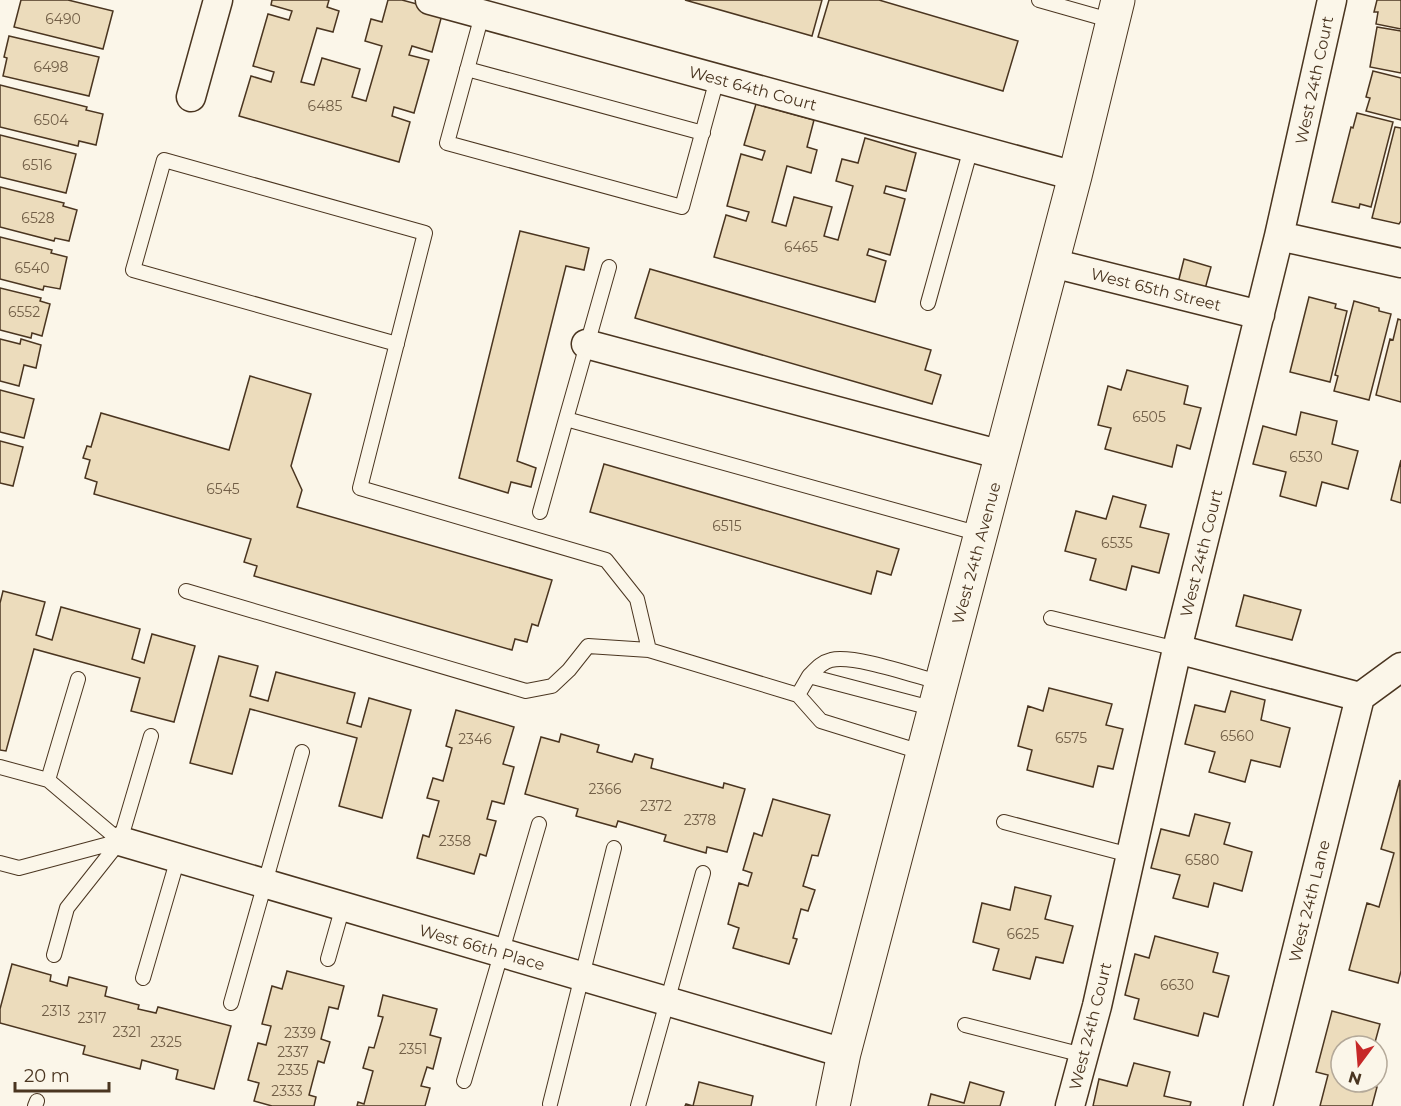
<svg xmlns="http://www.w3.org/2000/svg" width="1401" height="1106" viewBox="0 0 1401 1106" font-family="Montserrat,sans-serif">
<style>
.building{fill:#ecdcbc;stroke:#4a3520;stroke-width:1.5}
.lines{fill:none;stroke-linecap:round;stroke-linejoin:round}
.lane-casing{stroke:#4a3520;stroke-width:16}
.street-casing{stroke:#4a3520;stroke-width:31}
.secondary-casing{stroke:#4a3520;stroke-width:35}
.lane{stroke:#fbf6e9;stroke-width:14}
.street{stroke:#fbf6e9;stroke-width:28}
.secondary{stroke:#fbf6e9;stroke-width:33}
.labels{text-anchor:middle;stroke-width:4.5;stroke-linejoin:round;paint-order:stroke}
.number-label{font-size:14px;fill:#725f47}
.street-label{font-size:16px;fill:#4a3520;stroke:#fbf6e9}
</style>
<rect width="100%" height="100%" fill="#fbf6e9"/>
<path class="building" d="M 21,0 L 68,0 L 113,11 L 103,49 L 14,27 Z
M 272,0 L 329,0 L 327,7 L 339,11 L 333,32 L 317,28 L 301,82 L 314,85 L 322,58 L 360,69 L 352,97 L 366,101 L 382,46 L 365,41 L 371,19 L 382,22 L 388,0 L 402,0 L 443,11 L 432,52 L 412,46 L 409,55 L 429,60 L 414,113 L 394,107 L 392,116 L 410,122 L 399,162 L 239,116 L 251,76 L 271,82 L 274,72 L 253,66 L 268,14 L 289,20 L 292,11 L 271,5 Z
M 685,0 L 822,0 L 812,36 Z
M 829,0 L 879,0 L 1018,41 L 1003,91 L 818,37 Z
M 1377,0 L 1401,0 L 1401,29 L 1376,24 L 1378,12 L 1374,12 Z
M 1377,27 L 1401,31 L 1401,73 L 1370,67 Z
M 9,36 L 99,57 L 89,96 L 3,76 L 7,58 L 4,57 Z
M 1373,71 L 1401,78 L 1401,120 L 1366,111 L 1370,98 L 1366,97 Z
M 0,85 L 87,107 L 86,110 L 103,114 L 96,145 L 79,141 L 78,146 L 0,127 Z
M 756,104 L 814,120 L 807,147 L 817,150 L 811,173 L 787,166 L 772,222 L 786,226 L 794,197 L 832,207 L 824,236 L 838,240 L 853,186 L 836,181 L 842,159 L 858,163 L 865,138 L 916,153 L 906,191 L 886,186 L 884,193 L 905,199 L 890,255 L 869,249 L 867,255 L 886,261 L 875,302 L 714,257 L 726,215 L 746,221 L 749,212 L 727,206 L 741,154 L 762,160 L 765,151 L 744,145 Z
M 1357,113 L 1393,122 L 1371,207 L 1360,204 L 1359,208 L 1332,202 L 1351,127 L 1353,128 Z
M 1395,127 L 1401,128 L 1401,221 L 1399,224 L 1372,218 Z
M 0,135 L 76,154 L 66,193 L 0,177 Z
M 0,187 L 64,203 L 63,206 L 77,210 L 69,241 L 55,238 L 54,241 L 0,227 Z
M 520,231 L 589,248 L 584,270 L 566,266 L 517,461 L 536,468 L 531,487 L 511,482 L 508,493 L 459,478 Z
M 0,237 L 52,250 L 51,253 L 67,257 L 60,289 L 44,286 L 43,290 L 0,279 Z
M 1184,259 L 1211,267 L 1205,289 L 1178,283 Z
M 650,269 L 931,350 L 925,370 L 941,375 L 932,404 L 635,318 Z
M 0,288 L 41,298 L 40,301 L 50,304 L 42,336 L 32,333 L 31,338 L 0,330 Z
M 1309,297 L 1336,304 L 1335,308 L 1347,311 L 1330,382 L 1290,372 Z
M 1354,301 L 1379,308 L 1379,311 L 1391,314 L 1369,400 L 1334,391 L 1338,376 L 1335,375 Z
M 1398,319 L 1401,320 L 1401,402 L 1376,395 L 1390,339 L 1393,340 Z
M 0,339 L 20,344 L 21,339 L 41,345 L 36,368 L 24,365 L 19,386 L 0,381 Z
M 1127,370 L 1188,386 L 1184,404 L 1201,408 L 1190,449 L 1177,445 L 1172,467 L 1105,449 L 1111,428 L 1098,425 L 1108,386 L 1121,390 Z
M 250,376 L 311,394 L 291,466 L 302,490 L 297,507 L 552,580 L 538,626 L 532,624 L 527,642 L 515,639 L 512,650 L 254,576 L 257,566 L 244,562 L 251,539 L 94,494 L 97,482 L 85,478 L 90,460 L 83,458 L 87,446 L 91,447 L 101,413 L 229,450 Z
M 0,390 L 34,399 L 24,438 L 0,432 Z
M 1301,412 L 1337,421 L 1332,444 L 1358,451 L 1348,489 L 1322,482 L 1316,506 L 1280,496 L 1286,472 L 1253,464 L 1263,426 L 1296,435 Z
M 0,441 L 23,447 L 13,486 L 0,483 Z
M 1401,460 L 1401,503 L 1391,500 Z
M 604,464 L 899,549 L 891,575 L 877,571 L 871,594 L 590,512 Z
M 1113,496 L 1146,505 L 1140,527 L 1169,534 L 1159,573 L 1132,566 L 1126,590 L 1090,580 L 1096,559 L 1065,551 L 1076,511 L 1106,519 Z
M 3,591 L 45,602 L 36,635 L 52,640 L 61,607 L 140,629 L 132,659 L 144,663 L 152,634 L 195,646 L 174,722 L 131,711 L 140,678 L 34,649 L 6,751 L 0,750 L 0,603 Z
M 1244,595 L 1301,610 L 1292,640 L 1236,626 Z
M 219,656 L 258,666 L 250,696 L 268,701 L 276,672 L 355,693 L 347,723 L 361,727 L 369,698 L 411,710 L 382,818 L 339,806 L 357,738 L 250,709 L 232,774 L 190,763 Z
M 1049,688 L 1112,704 L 1106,725 L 1123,729 L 1113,769 L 1098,766 L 1093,787 L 1027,770 L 1032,750 L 1018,746 L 1028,706 L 1043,711 Z
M 1231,691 L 1265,700 L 1261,720 L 1290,728 L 1280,767 L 1251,760 L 1245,782 L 1209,772 L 1215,752 L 1185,744 L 1195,705 L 1225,712 Z
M 456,710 L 514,727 L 503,764 L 514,767 L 504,804 L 492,801 L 487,819 L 496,821 L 486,856 L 480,854 L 474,874 L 417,858 L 423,835 L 429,837 L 439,801 L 427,798 L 433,778 L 443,781 L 452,748 L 446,746 Z
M 561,734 L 599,745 L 597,752 L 632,762 L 635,754 L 653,759 L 651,768 L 723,788 L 724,783 L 745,789 L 727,852 L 707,847 L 706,853 L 664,841 L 666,835 L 618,821 L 616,827 L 576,816 L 578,809 L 525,794 L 541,737 L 559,742 Z
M 1400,780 L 1401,971 L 1398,983 L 1349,970 L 1367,903 L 1379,907 L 1394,853 L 1381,849 Z
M 773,799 L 830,815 L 818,856 L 812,855 L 803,886 L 815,890 L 808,911 L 801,909 L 793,938 L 797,939 L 789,964 L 733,948 L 739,928 L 728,924 L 739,883 L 748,886 L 752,873 L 743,870 L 754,833 L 762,836 Z
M 1195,814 L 1230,823 L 1224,844 L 1252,852 L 1242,891 L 1214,883 L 1208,907 L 1173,898 L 1180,875 L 1151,868 L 1161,829 L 1189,836 Z
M 1015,887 L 1051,896 L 1045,919 L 1073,926 L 1063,963 L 1036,957 L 1030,979 L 993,970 L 999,949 L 973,942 L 982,903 L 1010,910 Z
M 1155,936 L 1218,953 L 1213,972 L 1229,976 L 1218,1017 L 1204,1013 L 1198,1036 L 1134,1019 L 1139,999 L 1125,995 L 1135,954 L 1149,958 Z
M 12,964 L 51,975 L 50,981 L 67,986 L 69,977 L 107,987 L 105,996 L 139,1005 L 138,1009 L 156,1013 L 158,1007 L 231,1026 L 214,1089 L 176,1079 L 178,1070 L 142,1060 L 140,1069 L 83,1054 L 85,1046 L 0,1023 L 0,1009 Z
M 287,971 L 344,986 L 338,1009 L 329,1007 L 321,1039 L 330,1042 L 324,1063 L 318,1061 L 309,1095 L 316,1097 L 314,1106 L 272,1106 L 254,1101 L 259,1083 L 248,1080 L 258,1043 L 266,1045 L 271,1026 L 262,1024 L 272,986 L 282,989 Z
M 383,995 L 437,1009 L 430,1035 L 441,1038 L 433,1069 L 427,1067 L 421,1086 L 430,1088 L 425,1106 L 357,1106 L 358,1102 L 364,1104 L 373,1071 L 363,1068 L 369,1047 L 374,1048 L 383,1017 L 378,1016 Z
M 1332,1011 L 1380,1024 L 1374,1046 L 1341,1046 L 1341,1082 L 1365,1082 L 1364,1084 L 1377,1087 L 1372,1106 L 1320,1106 L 1328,1075 L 1316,1072 Z
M 1134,1063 L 1170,1072 L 1164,1096 L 1191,1102 L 1190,1106 L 1093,1106 L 1099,1079 L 1127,1086 Z
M 699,1082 L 753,1096 L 751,1106 L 685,1106 L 686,1104 L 693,1106 Z
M 970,1082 L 1004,1092 L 1000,1106 L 928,1106 L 931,1094 L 964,1103 Z"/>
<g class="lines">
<defs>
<path id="lane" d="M 1039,0 L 1113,21
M 482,15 L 447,143 L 682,207 L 717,79
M 467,69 L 703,133
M 609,267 L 566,419 L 980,534
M 928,303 L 971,148
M 397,344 L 133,270 L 164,160 L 425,233 L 360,488 L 606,560 L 637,599 L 649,650 L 798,695
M 540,512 L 566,419
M 186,591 L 526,691 L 552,686 L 569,670 L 588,646 L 649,650
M 1051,618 L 1177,649
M 809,676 C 816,669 822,662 831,660 C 854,654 918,677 942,683
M 78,679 L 48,780 L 120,841
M 924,753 L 821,721 L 798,695 L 809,676 L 935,709
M 0,767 L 48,780
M 1004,822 L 1130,855
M 0,863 L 19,868 L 120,841
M 54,955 L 67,908 L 120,841 L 151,736
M 328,959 L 343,906
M 143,978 L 178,858
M 231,1003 L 302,752
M 965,1025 L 1083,1055
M 464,1081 L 539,824
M 550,1104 L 614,848
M 35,1106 L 37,1101
M 638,1106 L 703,873"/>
<path id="street" d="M 430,0 L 1075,176
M 191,97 L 218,0
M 1279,236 L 1401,263
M 1052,263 L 1260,315
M 586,344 L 1002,455
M 1177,649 L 1360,697
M 120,841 L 844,1053
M 1070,1106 L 1097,1006 L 1177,649 L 1279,236 L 1332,0
M 1258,1106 L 1360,697 L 1401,667"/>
<path id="secondary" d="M 833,1106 L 844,1053 L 1075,176 L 1118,0"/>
</defs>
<use href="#lane" class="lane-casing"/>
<use href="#street" class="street-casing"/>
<use href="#secondary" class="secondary-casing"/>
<use href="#lane" class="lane"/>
<use href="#street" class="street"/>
<use href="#secondary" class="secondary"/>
</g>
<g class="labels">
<g class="number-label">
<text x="63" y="24">6490</text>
<text x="51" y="72">6498</text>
<text x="325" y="111">6485</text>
<text x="51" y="125">6504</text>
<text x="37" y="170">6516</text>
<text x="38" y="223">6528</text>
<text x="801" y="252">6465</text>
<text x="32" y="273">6540</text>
<text x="24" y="317">6552</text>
<text x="1149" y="422">6505</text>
<text x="1306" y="462">6530</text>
<text x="223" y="494">6545</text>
<text x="727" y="531">6515</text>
<text x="1117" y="548">6535</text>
<text x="1237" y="741">6560</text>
<text x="1071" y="743">6575</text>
<text x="475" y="744">2346</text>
<text x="605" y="794">2366</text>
<text x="656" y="811">2372</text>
<text x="700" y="825">2378</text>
<text x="455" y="846">2358</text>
<text x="1202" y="865">6580</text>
<text x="1023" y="939">6625</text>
<text x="1177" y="990">6630</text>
<text x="56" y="1016">2313</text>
<text x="92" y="1023">2317</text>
<text x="127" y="1037">2321</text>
<text x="300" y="1038">2339</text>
<text x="166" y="1047">2325</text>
<text x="413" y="1054">2351</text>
<text x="293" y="1057">2337</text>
<text x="293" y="1075">2335</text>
<text x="287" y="1096">2333</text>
</g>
<g class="street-label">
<text transform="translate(1314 80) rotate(-78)" y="6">West 24th Court</text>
<text transform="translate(753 88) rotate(15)" y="6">West 64th Court</text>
<text transform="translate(1156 289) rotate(14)" y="6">West 65th Street</text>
<text transform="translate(976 553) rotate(-75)" y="6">West 24th Avenue</text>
<text transform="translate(1201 553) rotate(-76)" y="6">West 24th Court</text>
<text transform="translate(1309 901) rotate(-76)" y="6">West 24th Lane</text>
<text transform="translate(482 947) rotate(16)" y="6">West 66th Place</text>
<text transform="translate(1090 1026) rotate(-76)" y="6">West 24th Court</text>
</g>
</g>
<g transform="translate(1359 1064) rotate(196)"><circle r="28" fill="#fbf6e9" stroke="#b4a999" stroke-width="1.5"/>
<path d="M0-4.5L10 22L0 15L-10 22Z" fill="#c62828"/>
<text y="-9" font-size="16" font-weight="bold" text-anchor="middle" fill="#4a3520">N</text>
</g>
<path d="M15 1082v9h94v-9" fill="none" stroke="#4a3520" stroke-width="3"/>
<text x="24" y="1082" font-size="18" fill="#4a3520" stroke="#fbf6e9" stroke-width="4.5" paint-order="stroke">20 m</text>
</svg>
